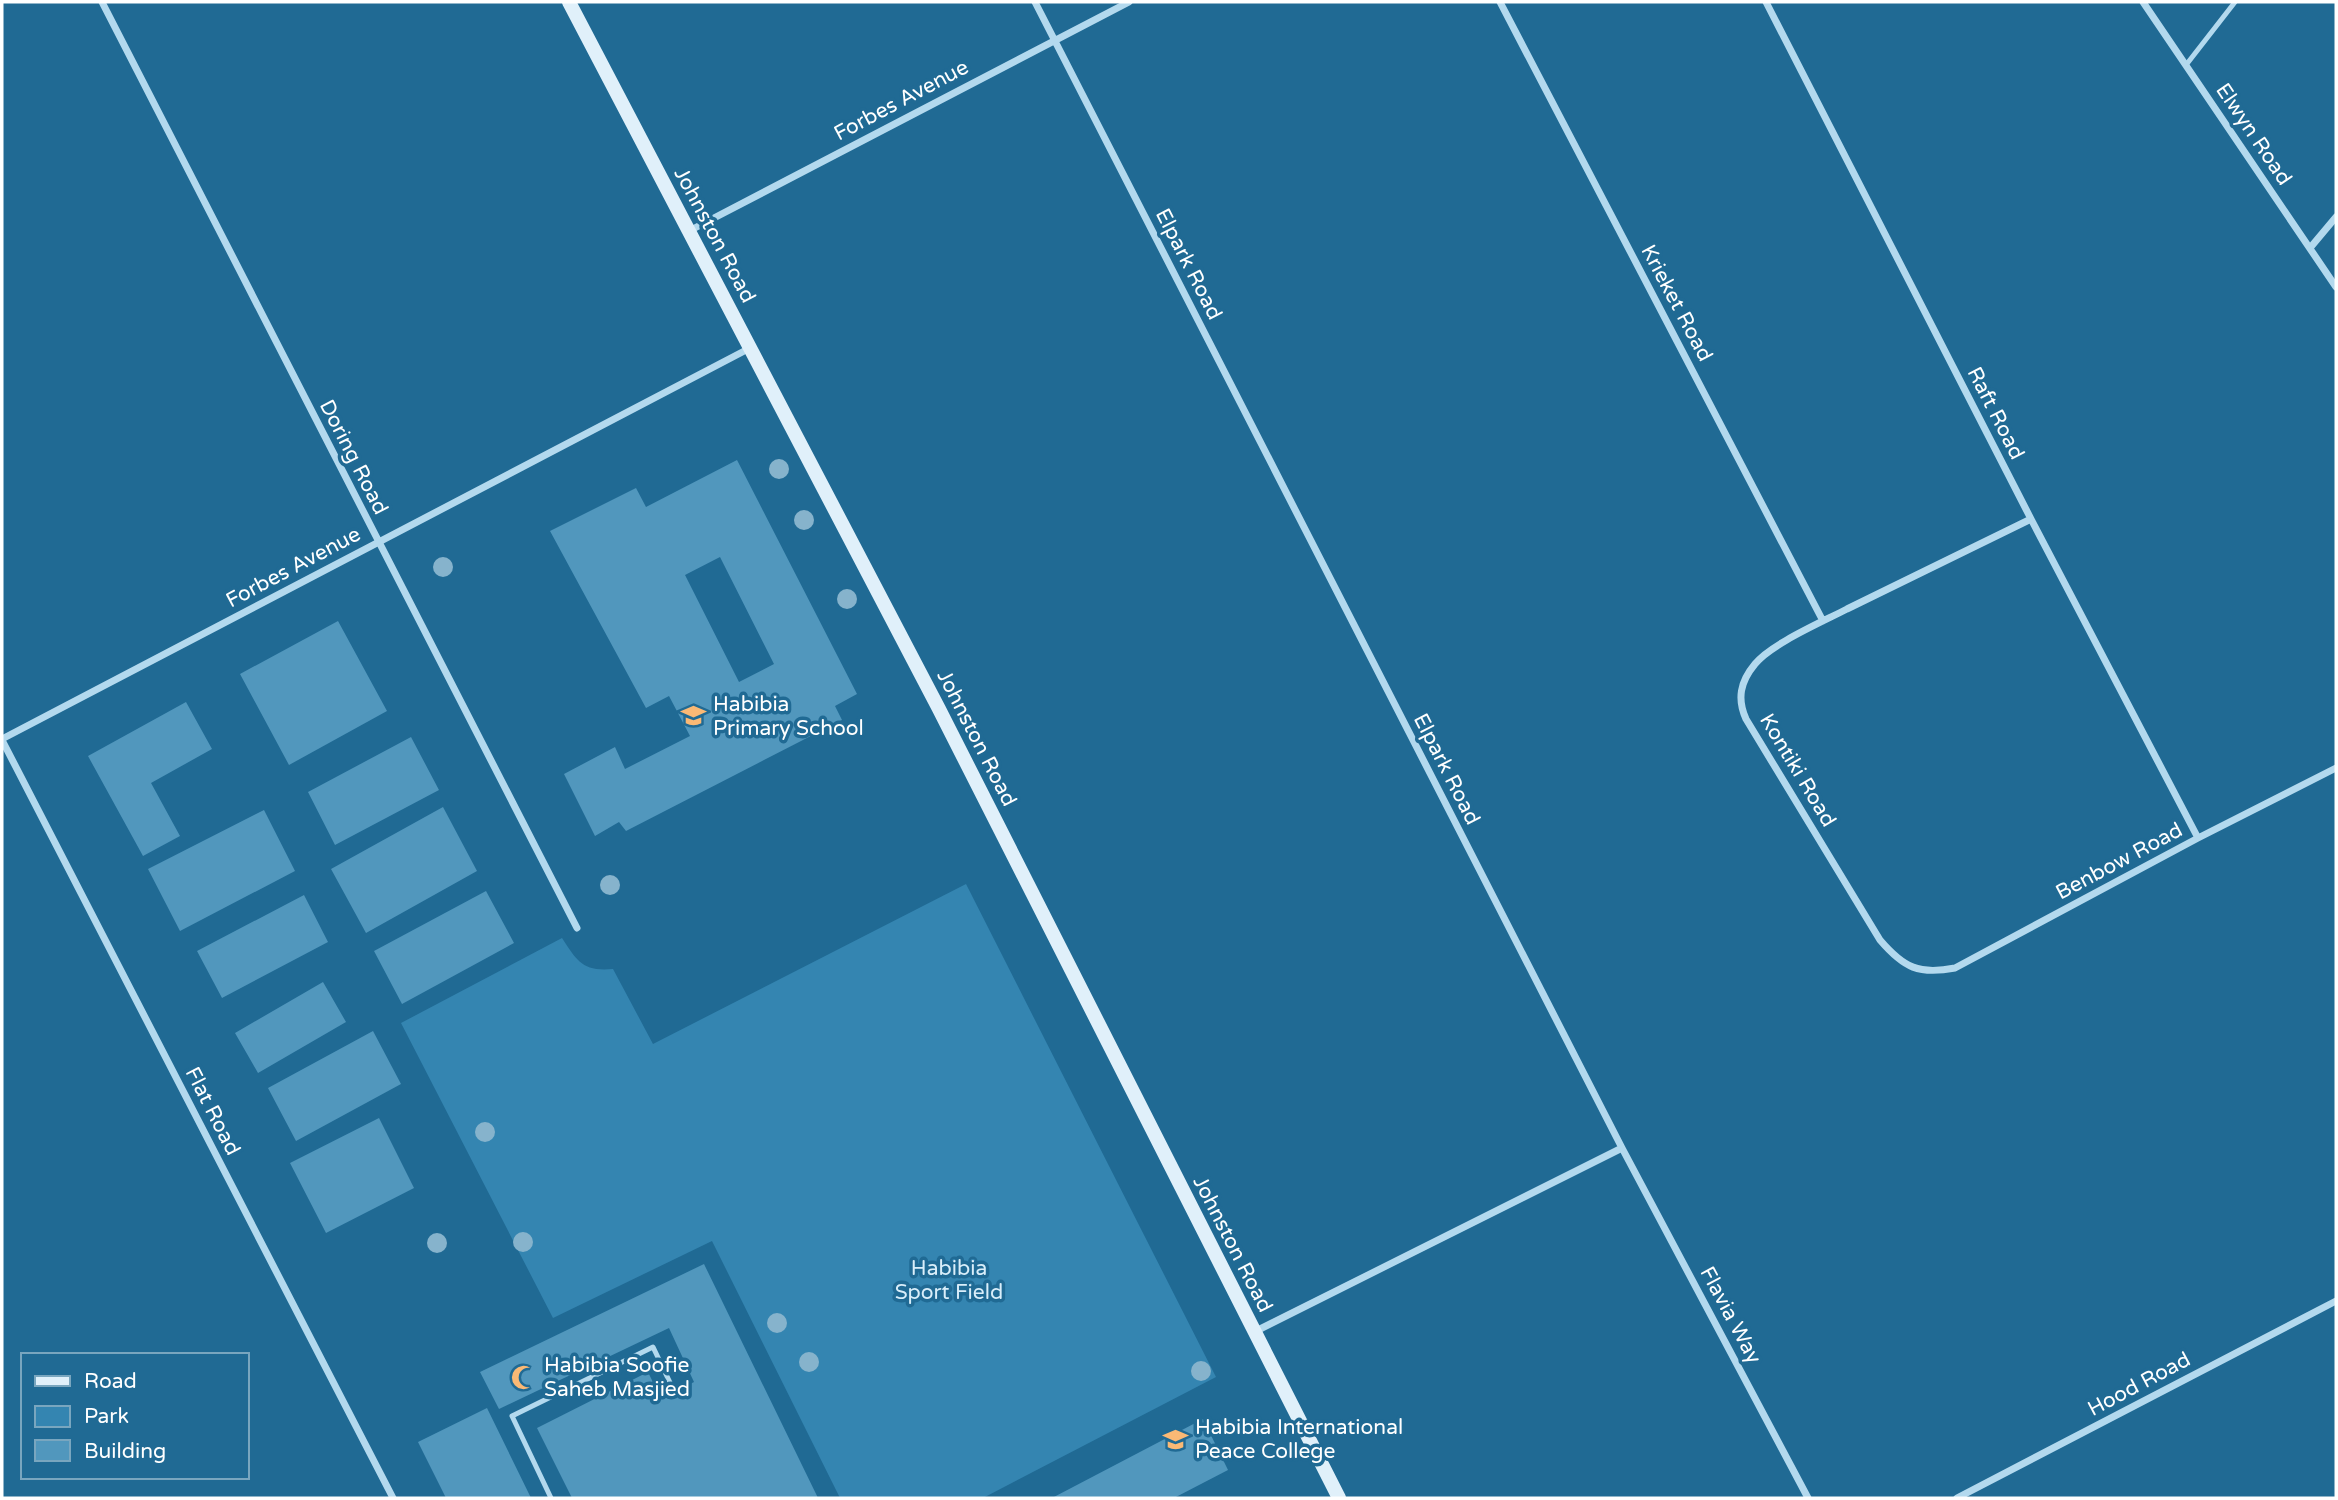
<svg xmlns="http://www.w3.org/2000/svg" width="2338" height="1500" viewBox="0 0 2338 1500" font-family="'Varela Round',sans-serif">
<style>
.green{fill:#3485b1}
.building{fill:#5197bd;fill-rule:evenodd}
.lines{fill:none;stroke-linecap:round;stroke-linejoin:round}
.lane{stroke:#b3d9ee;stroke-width:5}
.street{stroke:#b3d9ee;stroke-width:7}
.secondary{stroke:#e0f0fa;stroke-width:14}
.tree{fill:#86b3cc}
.labels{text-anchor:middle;stroke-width:7;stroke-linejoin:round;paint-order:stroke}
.street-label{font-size:21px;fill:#fff;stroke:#206a94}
.poi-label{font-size:21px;fill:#fff;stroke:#206a94;text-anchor:start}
.park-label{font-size:21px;fill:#d9eefa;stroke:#206a94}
</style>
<rect width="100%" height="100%" fill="#206a94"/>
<path class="green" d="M 966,884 L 1216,1377 L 983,1498 L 840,1498 L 712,1241 L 553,1318 L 401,1023 L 562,938 C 577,961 583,972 613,969 L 653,1044 Z"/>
<path class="building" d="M 737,460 L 857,694 L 835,706 L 842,720 L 626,831 L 619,822 L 595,836 L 564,774 L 615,747 L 625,769 L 690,736 L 669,696 L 646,708 L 550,531 L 636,488 L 646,507 ZM 720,557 L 774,664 L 739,682 L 685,575 Z
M 338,621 L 387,711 L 289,765 L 240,674 Z
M 186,702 L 212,749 L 151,783 L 180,836 L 143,856 L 88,756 Z
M 411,737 L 439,790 L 335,845 L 308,792 Z
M 443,807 L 477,871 L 366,933 L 331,869 Z
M 264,810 L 295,871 L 180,931 L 148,869 Z
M 486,891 L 514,943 L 402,1004 L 374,951 Z
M 304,895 L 328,942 L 222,998 L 197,951 Z
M 323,982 L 346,1022 L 258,1073 L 235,1033 Z
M 373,1031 L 401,1084 L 296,1141 L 268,1088 Z
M 379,1118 L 414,1188 L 326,1233 L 290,1163 Z
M 704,1264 L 818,1498 L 572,1498 L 537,1428 L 648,1372 L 661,1399 L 694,1382 L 669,1328 L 499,1409 L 480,1372 Z
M 487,1408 L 531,1498 L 446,1498 L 418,1442 Z
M 1203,1419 L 1228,1470 L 1174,1498 L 1052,1498 Z"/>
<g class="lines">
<path class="lane" d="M 2186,65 L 2235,2
M 551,1498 L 512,1416 L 653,1347 L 674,1391"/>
<path class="street" d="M 102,2 L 577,928
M 1035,2 L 1622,1148 L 1808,1498
M 1500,2 L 1823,621
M 1766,2 L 2031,519 L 2198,838
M 2143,2 L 2336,287
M 689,231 L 1129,2
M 2310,248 L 2336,217
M 2031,519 C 1970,549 1909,579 1847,609 C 1822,622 1771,644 1755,664 C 1740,682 1737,699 1746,719 L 1880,940 C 1904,968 1919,975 1955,968 L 2198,838 L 2336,768
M 2,739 L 750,348
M 2,740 L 393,1498
M 1254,1332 L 1622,1148
M 1957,1498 L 2336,1301"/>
<path class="secondary" d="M 569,2 L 939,709 L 1339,1498"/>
</g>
<g class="tree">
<circle cx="779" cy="469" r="10"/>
<circle cx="804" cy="520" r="10"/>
<circle cx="443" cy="567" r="10"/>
<circle cx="847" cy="599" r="10"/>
<circle cx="610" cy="885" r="10"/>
<circle cx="485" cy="1132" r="10"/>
<circle cx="523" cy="1242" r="10"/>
<circle cx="437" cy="1243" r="10"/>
<circle cx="777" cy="1323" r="10"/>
<circle cx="809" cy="1362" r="10"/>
<circle cx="1201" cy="1371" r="10"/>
</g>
<defs>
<symbol id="school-bare" viewBox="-9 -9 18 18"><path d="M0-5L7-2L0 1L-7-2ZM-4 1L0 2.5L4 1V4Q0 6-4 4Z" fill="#fab975" stroke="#206a94" stroke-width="2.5" paint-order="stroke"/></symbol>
<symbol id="mosque-bare" viewBox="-9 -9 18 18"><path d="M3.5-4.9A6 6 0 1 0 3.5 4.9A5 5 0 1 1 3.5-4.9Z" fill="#fab975" stroke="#206a94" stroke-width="2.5" paint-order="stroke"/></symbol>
<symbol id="university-bare" viewBox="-9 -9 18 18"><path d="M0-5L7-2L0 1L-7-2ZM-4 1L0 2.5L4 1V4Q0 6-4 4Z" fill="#fab975" stroke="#206a94" stroke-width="2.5" paint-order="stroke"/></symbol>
</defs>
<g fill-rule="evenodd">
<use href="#school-bare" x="676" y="698" width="35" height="35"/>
<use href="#mosque-bare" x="506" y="1360" width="35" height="35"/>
<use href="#university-bare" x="1158" y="1422" width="35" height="35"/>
</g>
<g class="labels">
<g class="street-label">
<text transform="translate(901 100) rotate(-28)" y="7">Forbes Avenue</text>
<text transform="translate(2254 134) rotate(56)" y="7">Elwyn Road</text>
<text transform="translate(715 235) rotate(62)" y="7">Johnston Road</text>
<text transform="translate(1189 264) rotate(63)" y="7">Elpark Road</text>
<text transform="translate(1677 303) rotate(62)" y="7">Krieket Road</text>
<text transform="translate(1996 413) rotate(63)" y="7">Raft Road</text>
<text transform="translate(354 457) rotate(63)" y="7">Doring Road</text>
<text transform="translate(293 567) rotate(-28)" y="7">Forbes Avenue</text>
<text transform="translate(977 738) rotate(63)" y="7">Johnston Road</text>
<text transform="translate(1447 769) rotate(63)" y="7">Elpark Road</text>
<text transform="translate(1798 770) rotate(59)" y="7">Kontiki Road</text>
<text transform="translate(2119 861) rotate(-28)" y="7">Benbow Road</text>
<text transform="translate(213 1111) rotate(63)" y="7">Flat Road</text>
<text transform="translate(1233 1244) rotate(63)" y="7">Johnston Road</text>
<text transform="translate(1731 1315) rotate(62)" y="7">Flavia Way</text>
<text transform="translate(2139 1384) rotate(-28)" y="7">Hood Road</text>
</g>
<g class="poi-label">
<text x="713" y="711">Habibia<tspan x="713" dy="24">Primary School</tspan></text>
<text x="544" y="1372">Habibia Soofie<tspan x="544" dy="24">Saheb Masjied</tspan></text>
<text x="1195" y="1434">Habibia International<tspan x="1195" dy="24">Peace College</tspan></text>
</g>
<g class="park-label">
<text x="949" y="1275">Habibia<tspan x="949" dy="24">Sport Field</tspan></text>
</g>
</g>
<rect width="2338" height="1500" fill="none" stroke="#ffffff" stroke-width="7"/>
<rect x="21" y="1353" width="228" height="126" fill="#206a94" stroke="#79a6bf" stroke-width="2"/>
<rect x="35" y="1376" width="35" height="10" fill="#e0f0fa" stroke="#79a6bf" stroke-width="2"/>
<text x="84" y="1388" font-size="21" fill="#ffffff">Road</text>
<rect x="35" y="1406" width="35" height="21" fill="#3485b1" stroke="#79a6bf" stroke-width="2"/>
<text x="84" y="1423" font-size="21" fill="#ffffff">Park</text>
<rect x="35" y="1440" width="35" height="21" fill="#5197bd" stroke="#79a6bf" stroke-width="2"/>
<text x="84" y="1458" font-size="21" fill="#ffffff">Building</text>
</svg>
